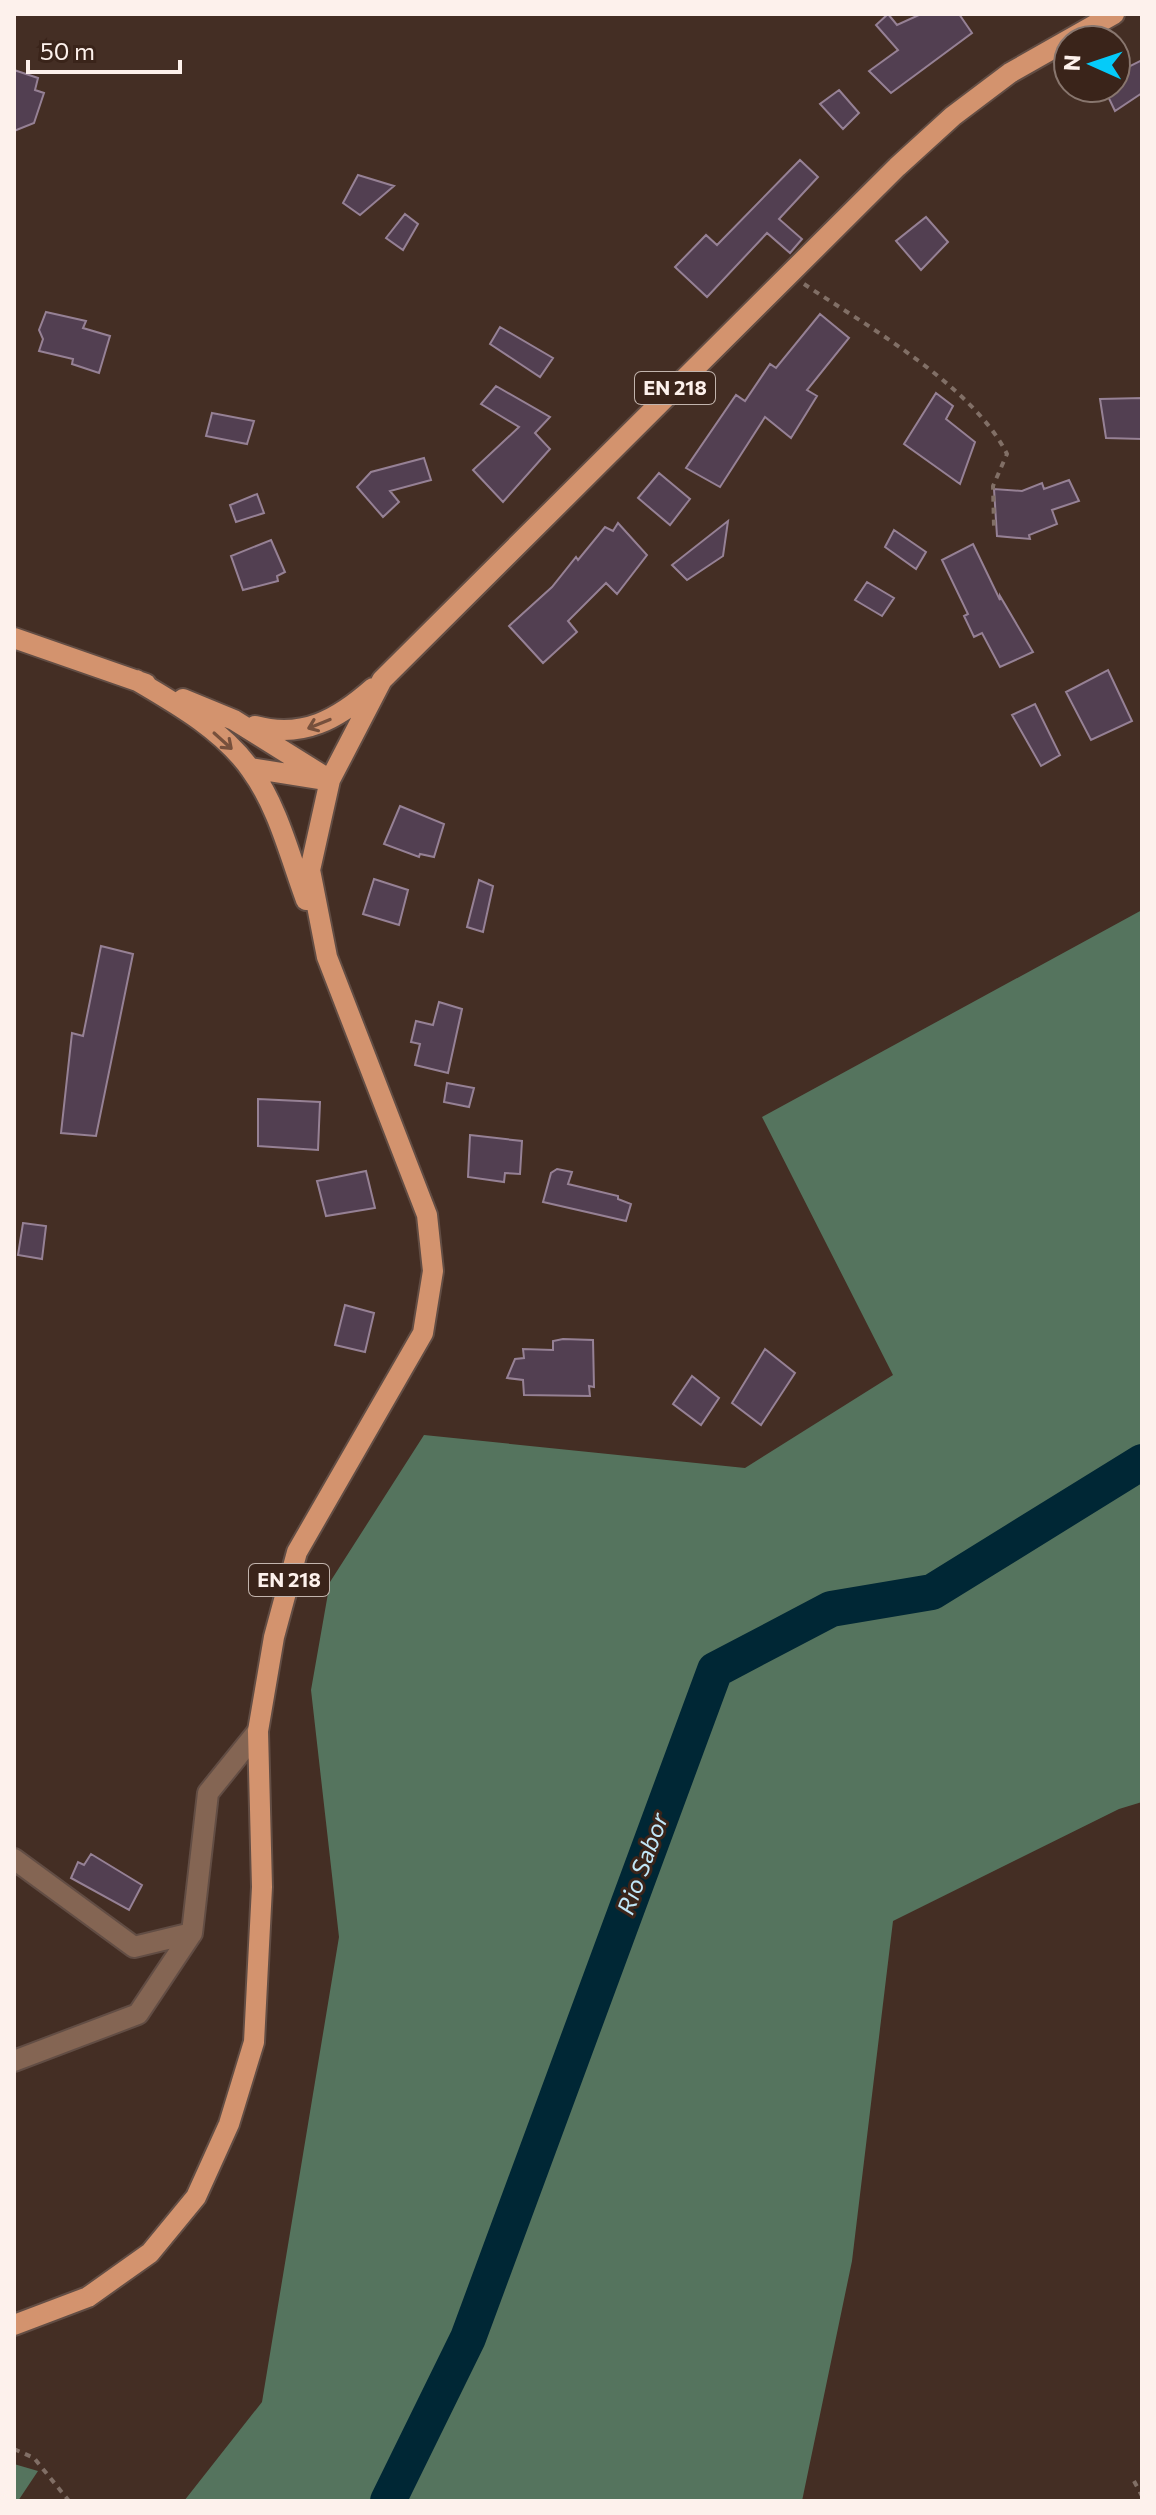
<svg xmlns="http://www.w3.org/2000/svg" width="1156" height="2515" viewBox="0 0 1156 2515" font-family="Commissioner,sans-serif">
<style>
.forest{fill:#55745e}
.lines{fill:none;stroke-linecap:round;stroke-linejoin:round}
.river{stroke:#002735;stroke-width:36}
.building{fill:#523f51;stroke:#968195;stroke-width:2}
.minor-casing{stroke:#624d44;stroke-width:24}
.major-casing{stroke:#624d44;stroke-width:24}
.path{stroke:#816f66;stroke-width:4;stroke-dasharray:6 6;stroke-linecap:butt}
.minor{stroke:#846553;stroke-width:20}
.major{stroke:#d3936e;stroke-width:20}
.oneway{stroke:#77503c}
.labels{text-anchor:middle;stroke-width:6;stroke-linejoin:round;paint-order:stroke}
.shield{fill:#3a241a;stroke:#c2b4ad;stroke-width:2}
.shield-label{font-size:20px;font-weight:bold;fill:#fdf1ec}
.water-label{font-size:24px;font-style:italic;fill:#c0e7f9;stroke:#3a241a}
</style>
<rect width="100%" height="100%" fill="#442e24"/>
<path class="forest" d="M 1142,910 L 1142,1802 L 1119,1809 L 893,1921 L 852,2261 L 802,2501 L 184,2501 L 262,2402 L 339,1937 L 311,1690 L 330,1582 L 424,1435 L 745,1468 L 893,1375 L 762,1117 Z
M 14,2464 L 38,2471 L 18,2501 L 14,2501 Z"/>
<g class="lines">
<path class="river" d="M 388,2501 L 468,2338 L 715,1670 L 831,1609 L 932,1592 L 1142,1462"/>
</g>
<path class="building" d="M 888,14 L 897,25 L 921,14 L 959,14 L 972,33 L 891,93 L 869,71 L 898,50 L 876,25 Z
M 1142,60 L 1142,93 L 1115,111 L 1104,88 L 1116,88 L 1116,73 Z
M 14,70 L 38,78 L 35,90 L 44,93 L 34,123 L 14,131 Z
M 839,90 L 859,113 L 843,129 L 820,104 Z
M 800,160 L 818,177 L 779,219 L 802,239 L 790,253 L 767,233 L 707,297 L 675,267 L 706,235 L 717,245 Z
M 358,175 L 394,186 L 360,215 L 343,203 Z
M 405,214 L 418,224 L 403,250 L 386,238 Z
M 926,217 L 948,242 L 921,270 L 896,241 Z
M 46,312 L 86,321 L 83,328 L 110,336 L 99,373 L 72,364 L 73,359 L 39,351 L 43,339 L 39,330 Z
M 820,314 L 849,338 L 807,390 L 817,396 L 791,438 L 765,417 L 720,487 L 686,468 L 736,395 L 745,401 L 770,364 L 776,368 Z
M 500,327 L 553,358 L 540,377 L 490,344 Z
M 496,386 L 550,417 L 535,433 L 550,449 L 503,502 L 473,470 L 519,427 L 481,404 Z
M 936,393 L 953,406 L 946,419 L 975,442 L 960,484 L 904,444 Z
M 1142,398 L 1142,439 L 1106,438 L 1100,399 Z
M 212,413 L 254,421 L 247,444 L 206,436 Z
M 424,458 L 431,480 L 390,491 L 399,502 L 383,517 L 357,487 L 371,472 Z
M 659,473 L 690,499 L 670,525 L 638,498 Z
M 1069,480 L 1079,501 L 1052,510 L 1057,524 L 1029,535 L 1030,539 L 997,536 L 994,489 L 1022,491 L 1042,483 L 1044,489 Z
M 257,494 L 264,513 L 236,522 L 230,505 Z
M 728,521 L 723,556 L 687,580 L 672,565 Z
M 618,523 L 647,555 L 617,594 L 606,583 L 568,621 L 577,632 L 543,663 L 509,626 L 552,587 L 576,557 L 578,560 L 605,527 L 613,531 Z
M 894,530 L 926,552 L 916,569 L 885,547 Z
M 271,540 L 285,572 L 277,576 L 278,581 L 243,590 L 231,556 Z
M 973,544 L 1000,600 L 1000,596 L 1033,652 L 1000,667 L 982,633 L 974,637 L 964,616 L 968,614 L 942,560 Z
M 867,582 L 894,598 L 882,616 L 855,600 Z
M 1108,670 L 1132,721 L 1091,740 L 1066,692 Z
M 1035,704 L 1060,755 L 1041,766 L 1012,715 Z
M 400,806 L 444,824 L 434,857 L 420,854 L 419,857 L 384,844 Z
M 374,879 L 408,890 L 399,925 L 363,914 Z
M 479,880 L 493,886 L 483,932 L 467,927 Z
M 101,946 L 133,954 L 96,1136 L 61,1133 L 72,1033 L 83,1036 Z
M 439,1002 L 462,1009 L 448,1073 L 415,1065 L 420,1044 L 411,1042 L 416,1021 L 433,1025 Z
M 447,1083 L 474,1088 L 469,1107 L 444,1102 Z
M 258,1099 L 320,1102 L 318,1150 L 258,1146 Z
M 470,1135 L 522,1141 L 520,1174 L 505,1173 L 504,1182 L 468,1177 Z
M 557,1169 L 572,1172 L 568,1184 L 618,1196 L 618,1199 L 631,1204 L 626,1221 L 543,1202 L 551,1173 Z
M 366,1171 L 375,1208 L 326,1216 L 317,1181 Z
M 23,1223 L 46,1226 L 42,1259 L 18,1255 Z
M 345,1305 L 374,1313 L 365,1352 L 335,1345 Z
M 563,1339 L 593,1340 L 594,1387 L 589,1386 L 590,1396 L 524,1395 L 523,1380 L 507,1378 L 515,1359 L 524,1358 L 523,1349 L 553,1350 L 553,1341 Z
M 765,1349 L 795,1373 L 761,1425 L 732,1403 Z
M 692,1376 L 719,1398 L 701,1425 L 673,1404 Z
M 91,1854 L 142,1885 L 129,1910 L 71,1878 L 78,1862 L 84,1865 Z"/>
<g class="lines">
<defs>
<path id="minor" d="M 14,1859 L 134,1947 L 192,1933 L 208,1793 L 258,1731
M 14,2061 L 138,2014 L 192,1933"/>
<path id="major" d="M 14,638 L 146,684
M 136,680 C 177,704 224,731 251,770 C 278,807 290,857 306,900
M 183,699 L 234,720 L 330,780
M 255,726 C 303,739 338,719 373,688
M 250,768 L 326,780
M 14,2325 L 88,2297 L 150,2253 L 196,2197 L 229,2124 L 254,2042 L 262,1887 L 258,1731 L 274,1637 L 297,1552 L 423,1333 L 433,1271 L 427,1215 L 327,957 L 310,870 L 330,780 L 382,680 L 897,167 L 953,116 L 1010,73 L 1114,14"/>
</defs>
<use href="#minor" class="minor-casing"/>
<use href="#major" class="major-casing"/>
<path class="path" d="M 804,284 C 867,326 973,386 1007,454 L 993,486 L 994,526
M 14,2449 L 34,2458 L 69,2501
M 1134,2481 L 1142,2496"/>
<use href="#minor" class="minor"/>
<use href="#major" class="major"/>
</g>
<defs><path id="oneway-shaft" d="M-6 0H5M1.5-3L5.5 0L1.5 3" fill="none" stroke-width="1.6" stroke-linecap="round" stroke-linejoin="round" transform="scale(2)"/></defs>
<g class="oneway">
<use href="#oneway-shaft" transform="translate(319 724) rotate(158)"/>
<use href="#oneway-shaft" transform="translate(223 741) rotate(42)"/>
</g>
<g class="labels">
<g class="shield">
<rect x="635" y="372" width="80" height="32" rx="6"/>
<rect x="249" y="1564" width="80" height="32" rx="6"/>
</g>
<g class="shield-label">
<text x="675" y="395">EN 218</text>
<text x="289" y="1587">EN 218</text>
</g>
<g class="water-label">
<text transform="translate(643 1864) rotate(-70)" y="8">Rio Sabor</text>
</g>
</g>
<rect width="1156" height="2515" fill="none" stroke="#fdf1ec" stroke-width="32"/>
<g transform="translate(1092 64) rotate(273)"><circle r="38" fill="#3a241a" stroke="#88766e" stroke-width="2"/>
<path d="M0-6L14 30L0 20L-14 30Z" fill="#05cbf9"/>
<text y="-12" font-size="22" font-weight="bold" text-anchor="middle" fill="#fdf1ec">N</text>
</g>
<path d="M28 60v12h152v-12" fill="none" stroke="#fdf1ec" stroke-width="4"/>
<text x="40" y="60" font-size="24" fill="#fdf1ec" stroke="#3a241a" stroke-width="6" paint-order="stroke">50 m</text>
</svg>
